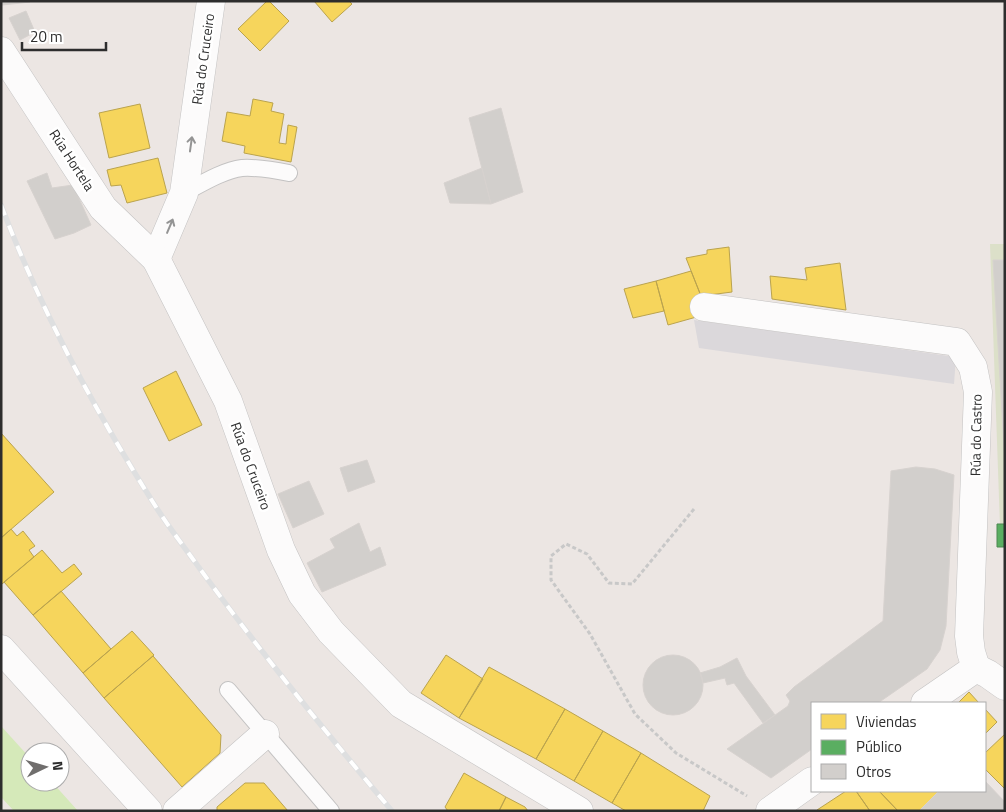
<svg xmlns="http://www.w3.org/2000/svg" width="1006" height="812" viewBox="0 0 1006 812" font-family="'Titillium Web',sans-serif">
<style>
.industrial{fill:#dbd8db}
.green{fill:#d5e9b9}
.cemetery{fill:#dce0c9}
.homes{fill:#f6d55c;stroke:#baa34e}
.public{fill:#5aae61;stroke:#4c8751}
.building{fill:#d2cfcc;stroke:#d7d2cf}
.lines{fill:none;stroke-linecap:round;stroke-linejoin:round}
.service-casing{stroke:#c3c2c2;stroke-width:18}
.minor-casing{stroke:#c3c2c2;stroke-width:29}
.tertiary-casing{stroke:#c3c2c2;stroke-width:29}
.path{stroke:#c8c8c8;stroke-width:3;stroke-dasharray:4 2.5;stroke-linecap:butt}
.service{stroke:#fcfbfb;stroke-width:16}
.minor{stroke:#fcfbfb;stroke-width:28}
.tertiary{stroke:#fcfbfb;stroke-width:28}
.rail-casing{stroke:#dedfe0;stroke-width:5.5}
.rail{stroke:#fff;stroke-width:4;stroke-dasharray:11;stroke-linecap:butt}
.oneway{stroke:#949494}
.labels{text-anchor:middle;stroke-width:5;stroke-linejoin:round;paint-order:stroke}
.street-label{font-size:14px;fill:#2d2d2d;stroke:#fff}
</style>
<rect width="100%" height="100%" fill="#ece6e3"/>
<path class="industrial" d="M 694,320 L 956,357 L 954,384 L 699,348 Z"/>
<path class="green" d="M 1,726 L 30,758 L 30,782 L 52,782 L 78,811 L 14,811 L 1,797 Z"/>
<path class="cemetery" d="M 990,244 L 1005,244 L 1005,526 L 1000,526 Z"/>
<path class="homes" d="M 267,1 L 269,1 L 289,21 L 260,51 L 238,29 Z
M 314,1 L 349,1 L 352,4 L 332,22 Z
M 253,99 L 273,103 L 271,111 L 284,114 L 279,143 L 286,144 L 288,125 L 297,127 L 291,162 L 244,153 L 245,146 L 222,141 L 227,112 L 250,116 Z
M 140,104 L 150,148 L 109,158 L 99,113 Z
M 158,158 L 167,193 L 127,203 L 121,185 L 111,186 L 107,170 Z
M 729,247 L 732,292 L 701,296 L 686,258 L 707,254 L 707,250 Z
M 840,263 L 846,310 L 772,299 L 770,276 L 807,280 L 805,268 Z
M 691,271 L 701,296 L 700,316 L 668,325 L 656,281 Z
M 656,281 L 664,311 L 633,318 L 624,289 Z
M 176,371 L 202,425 L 169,441 L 143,388 Z
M 1,433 L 54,492 L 1,538 Z
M 11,529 L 17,536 L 23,531 L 35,546 L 29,550 L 34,557 L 2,584 L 1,583 L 1,538 Z
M 42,550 L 62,573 L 74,564 L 82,574 L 33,615 L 4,582 Z
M 61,591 L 111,649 L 83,673 L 33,615 Z
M 132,631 L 154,655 L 104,698 L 83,673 Z
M 446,655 L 483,679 L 459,718 L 421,693 Z
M 153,656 L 221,735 L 220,753 L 182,787 L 104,698 Z
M 489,667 L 565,709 L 536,759 L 459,718 Z
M 969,692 L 979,703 L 958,703 Z
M 565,709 L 603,731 L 574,781 L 536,759 Z
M 985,709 L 997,722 L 985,734 Z
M 603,731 L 641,753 L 612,803 L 574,781 Z
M 1005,734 L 1005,789 L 985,769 L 985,753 Z
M 641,753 L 710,796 L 703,811 L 626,811 L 612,803 Z
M 464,773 L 506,797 L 499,811 L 448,811 L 445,807 Z
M 245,783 L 264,783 L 288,811 L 217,811 L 217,807 Z
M 846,791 L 856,791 L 870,811 L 818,811 L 817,810 Z
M 856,791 L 879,791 L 898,811 L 870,811 Z
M 879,791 L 937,791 L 938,792 L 919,811 L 898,811 Z
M 506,797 L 525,807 L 528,811 L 499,811 Z"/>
<path class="public" d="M 997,524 L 1005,524 L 1005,547 L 997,547 Z"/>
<path class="building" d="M 2,1 L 30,1 L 30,2 L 2,5 Z
M 26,11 L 35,32 L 20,40 L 9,18 Z
M 501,108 L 523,192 L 491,204 L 469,118 Z
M 482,168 L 491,204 L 450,203 L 444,183 Z
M 47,173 L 52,188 L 73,185 L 91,225 L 74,233 L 55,239 L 27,181 Z
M 993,260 L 1005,260 L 1005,463 Z
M 367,460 L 375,482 L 348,492 L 340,468 Z
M 916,467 L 935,469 L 954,475 L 946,626 L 940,650 L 927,669 L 878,703 L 812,703 L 812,749 L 771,778 L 727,749 L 788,706 L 790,701 L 786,695 L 794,687 L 883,621 L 891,471 Z
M 309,481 L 324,514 L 293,528 L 278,494 Z
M 359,523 L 370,552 L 380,547 L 386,565 L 322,592 L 307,563 L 335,548 L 330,539 Z
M643 685a30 30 0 1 1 60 0a30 30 0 1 1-60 0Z
M 737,658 L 746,676 L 775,715 L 763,723 L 734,683 L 727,685 L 725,678 L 703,683 L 700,673 L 720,667 Z
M 985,781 L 1005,802 L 1005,811 L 919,811 L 939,791 L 985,791 Z"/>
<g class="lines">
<defs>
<path id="service" d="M 184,193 C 201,184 224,170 242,168 C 258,167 274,170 289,173
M 228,690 L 331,811"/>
<path id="minor" d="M 156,259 L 184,193 L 211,1
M 704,307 L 957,342 L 973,367 L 978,392 L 969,636 L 971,652 L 976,668
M 177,811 L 265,734"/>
<path id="tertiary" d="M 1,51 L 103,208 L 156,259 L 228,401 L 281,550 L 302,594 L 331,632 L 401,704 L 579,811
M 1,649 L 148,811
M 925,703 L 976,668 L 988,674 L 1005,686
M 770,811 L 812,781"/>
</defs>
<use href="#service" class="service-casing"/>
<use href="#minor" class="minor-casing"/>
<use href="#tertiary" class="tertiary-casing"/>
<path class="path" d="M 694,509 L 632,584 L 609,583 L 587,554 L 566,544 L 551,556 L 551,580 L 590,634 L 635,714 L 676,753 L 747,796"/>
<use href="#service" class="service"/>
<use href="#minor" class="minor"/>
<use href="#tertiary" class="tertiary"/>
<defs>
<path id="rail" d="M 1,205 C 41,311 95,411 156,507 C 168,526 182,544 195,562 C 257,648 324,730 392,811"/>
</defs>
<use href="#rail" class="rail-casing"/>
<use href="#rail" class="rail"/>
</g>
<defs><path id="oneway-shaft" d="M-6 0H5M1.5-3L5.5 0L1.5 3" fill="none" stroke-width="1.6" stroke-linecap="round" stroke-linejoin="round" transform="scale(1.25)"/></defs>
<g class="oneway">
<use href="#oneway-shaft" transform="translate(191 144) rotate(-82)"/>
<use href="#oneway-shaft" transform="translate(170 226) rotate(-67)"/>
</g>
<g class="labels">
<g class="street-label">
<text transform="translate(203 59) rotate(-82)" y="5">Rúa do Cruceiro</text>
<text transform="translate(72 160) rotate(57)" y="5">Rúa Hortela</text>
<text transform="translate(976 435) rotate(-89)" y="5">Rúa do Castro</text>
<text transform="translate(251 466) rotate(70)" y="5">Rúa do Cruceiro</text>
</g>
</g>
<rect width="1006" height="812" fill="none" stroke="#2d2d2d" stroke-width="5"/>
<rect x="811" y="702" width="175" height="90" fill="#ffffff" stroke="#ababab"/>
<rect x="821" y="714" width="25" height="15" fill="#f6d55c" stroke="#ababab"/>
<text x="856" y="727" font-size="15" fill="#2d2d2d">Viviendas</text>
<rect x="821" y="740" width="25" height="15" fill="#5aae61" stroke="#ababab"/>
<text x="856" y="752" font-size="15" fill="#2d2d2d">Público</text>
<rect x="821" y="764" width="25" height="15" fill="#d2cfcc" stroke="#ababab"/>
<text x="856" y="777" font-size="15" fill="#2d2d2d">Otros</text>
<g transform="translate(45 767) rotate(85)"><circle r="24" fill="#ffffff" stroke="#ababab"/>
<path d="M0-4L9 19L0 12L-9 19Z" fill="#706e6d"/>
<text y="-8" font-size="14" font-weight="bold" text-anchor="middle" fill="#2d2d2d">N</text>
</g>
<path d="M22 42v8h84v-8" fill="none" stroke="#2d2d2d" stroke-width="2.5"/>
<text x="30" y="42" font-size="15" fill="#2d2d2d" stroke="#ffffff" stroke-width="4" paint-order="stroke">20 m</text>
</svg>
